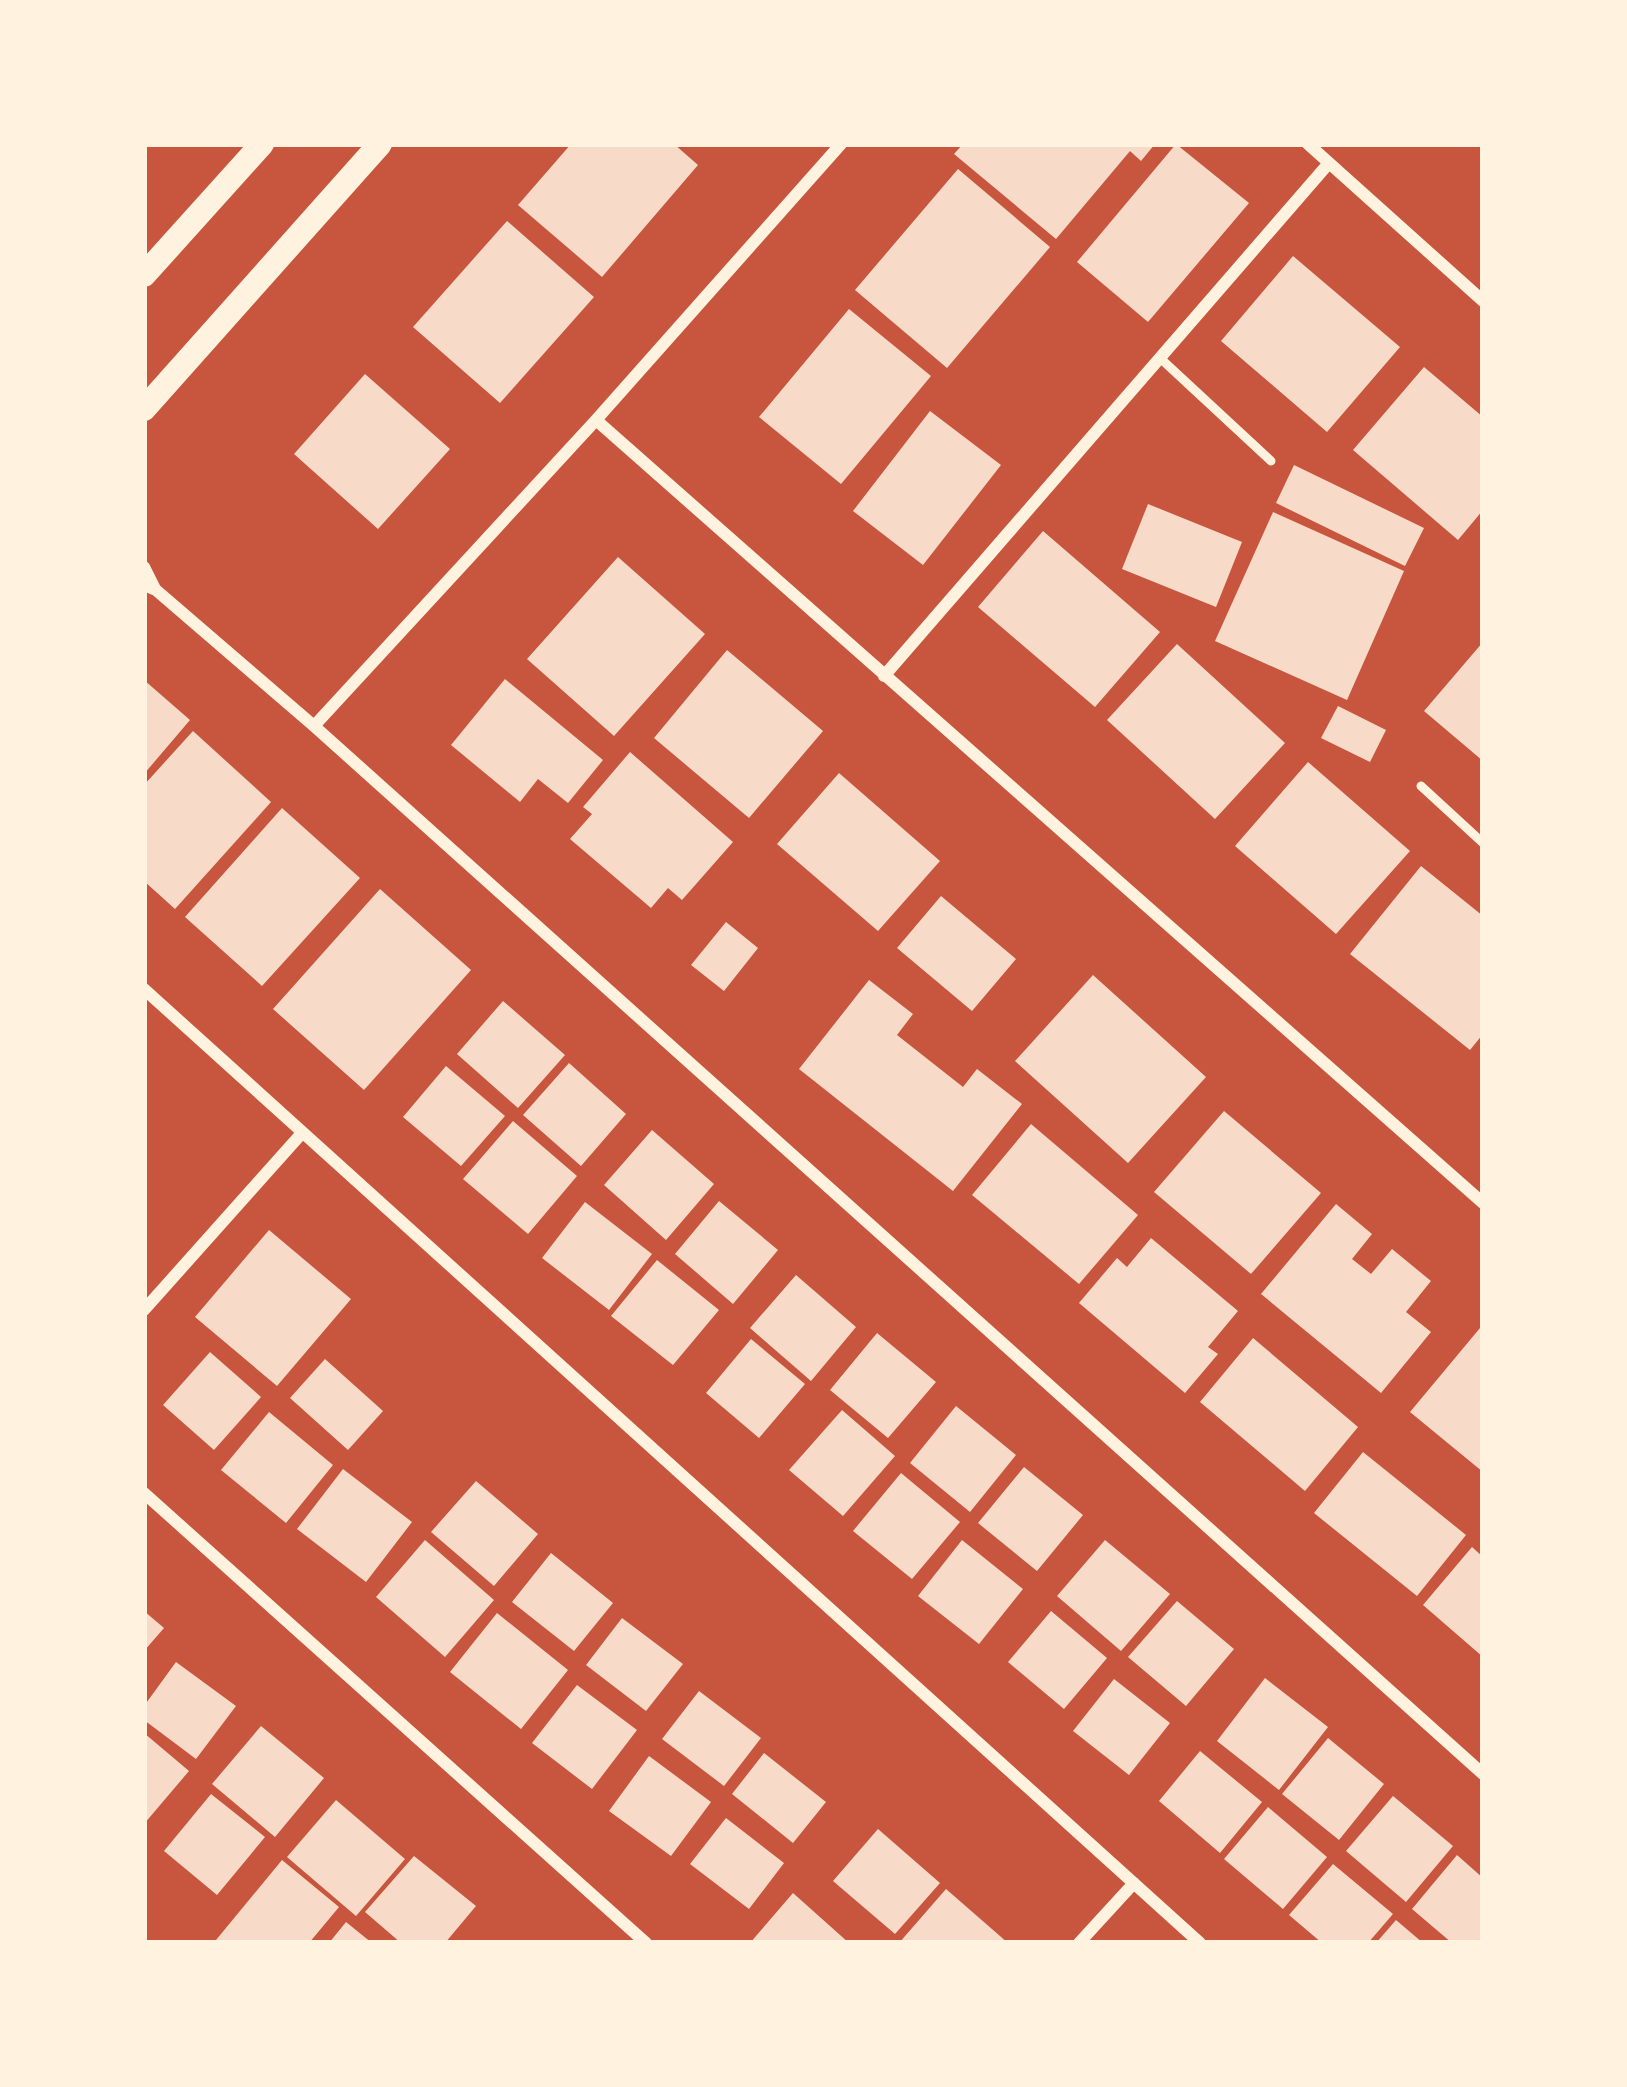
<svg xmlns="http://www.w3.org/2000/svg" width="1627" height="2087" viewBox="0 0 1627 2087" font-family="Quicksand,sans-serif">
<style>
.building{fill:#f7dbc8}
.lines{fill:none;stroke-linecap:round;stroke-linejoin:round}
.service{stroke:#fff3e0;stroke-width:9}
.minor{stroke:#fff3e0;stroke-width:12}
.secondary{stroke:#fff3e0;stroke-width:24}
</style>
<rect width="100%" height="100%" fill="#c8553d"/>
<path class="building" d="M 571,144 L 674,144 L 698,165 L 602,277 L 518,205 Z
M 963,144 L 1155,144 L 1141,161 L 1130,151 L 1056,239 L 954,154 Z
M 1176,144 L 1249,203 L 1148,322 L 1077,262 Z
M 958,169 L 1050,247 L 947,368 L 855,290 Z
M 507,221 L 594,297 L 500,403 L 413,327 Z
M 1293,256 L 1400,347 L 1327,432 L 1221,341 Z
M 849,309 L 931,376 L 841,484 L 759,417 Z
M 1424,367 L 1483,417 L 1483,510 L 1458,540 L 1353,450 Z
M 365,374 L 450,449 L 378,529 L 294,454 Z
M 930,411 L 1001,465 L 923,565 L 853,511 Z
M 1294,465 L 1424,528 L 1405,566 L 1276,503 Z
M 1148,504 L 1242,542 L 1216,607 L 1122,569 Z
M 1273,512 L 1404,571 L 1347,700 L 1215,641 Z
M 1043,531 L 1160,632 L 1095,707 L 978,607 Z
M 618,557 L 705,634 L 614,736 L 527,659 Z
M 1483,642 L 1483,761 L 1424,711 Z
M 1177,644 L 1285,743 L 1215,819 L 1107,720 Z
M 727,650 L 823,731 L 749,818 L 654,738 Z
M 505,679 L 603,760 L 568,803 L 538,779 L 520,802 L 451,745 Z
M 144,680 L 190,720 L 144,774 Z
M 1338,706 L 1386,730 L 1370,762 L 1321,738 Z
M 193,731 L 271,802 L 175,909 L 144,881 L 144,785 Z
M 630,752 L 733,842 L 682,900 L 668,888 L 651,908 L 570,839 L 592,814 L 583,807 Z
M 1308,762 L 1410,851 L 1336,934 L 1235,846 Z
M 839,773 L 940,861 L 878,931 L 777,844 Z
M 282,808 L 360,878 L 262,986 L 185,917 Z
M 1421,866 L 1483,916 L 1483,1034 L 1470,1050 L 1350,954 Z
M 380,889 L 471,970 L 364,1090 L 273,1009 Z
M 941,896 L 1016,959 L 972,1011 L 897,948 Z
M 726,922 L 758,948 L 724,991 L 691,965 Z
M 1093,975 L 1206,1077 L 1128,1163 L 1015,1061 Z
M 869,980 L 913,1014 L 897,1035 L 963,1087 L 977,1069 L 1022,1104 L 953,1191 L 799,1069 Z
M 503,1001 L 565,1055 L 518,1108 L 457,1054 Z
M 569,1063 L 626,1114 L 581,1166 L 523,1115 Z
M 446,1066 L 505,1116 L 461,1166 L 403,1117 Z
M 1224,1111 L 1321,1193 L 1251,1274 L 1154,1192 Z
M 513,1121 L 577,1176 L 528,1234 L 463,1179 Z
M 1031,1124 L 1138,1215 L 1079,1284 L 972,1195 Z
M 652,1130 L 714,1184 L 666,1240 L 604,1185 Z
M 719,1201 L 778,1250 L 733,1304 L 675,1254 Z
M 585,1202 L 652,1254 L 609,1310 L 542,1258 Z
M 1336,1204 L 1372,1234 L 1352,1259 L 1371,1274 L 1392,1249 L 1431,1281 L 1406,1312 L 1431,1332 L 1381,1393 L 1261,1294 Z
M 269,1230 L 351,1299 L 277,1386 L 195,1317 Z
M 1151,1238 L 1238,1311 L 1208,1347 L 1218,1354 L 1185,1393 L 1079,1303 L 1117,1258 L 1127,1267 Z
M 657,1260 L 719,1310 L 673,1365 L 611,1316 Z
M 796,1275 L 856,1327 L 811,1381 L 750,1328 Z
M 1480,1328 L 1483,1331 L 1483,1472 L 1410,1412 Z
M 877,1333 L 936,1382 L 888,1438 L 830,1390 Z
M 1253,1338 L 1358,1427 L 1305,1491 L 1200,1402 Z
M 751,1339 L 805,1384 L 759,1438 L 706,1393 Z
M 210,1352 L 261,1397 L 214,1450 L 163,1405 Z
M 325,1359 L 383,1411 L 348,1450 L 290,1398 Z
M 956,1406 L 1016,1455 L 970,1512 L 910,1463 Z
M 842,1410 L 895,1456 L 843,1516 L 789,1470 Z
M 269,1412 L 333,1465 L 286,1523 L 221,1470 Z
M 1363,1452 L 1466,1535 L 1417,1596 L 1314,1513 Z
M 1024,1467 L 1083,1515 L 1037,1571 L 978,1523 Z
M 343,1469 L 412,1522 L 366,1582 L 297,1529 Z
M 901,1473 L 960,1522 L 912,1579 L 853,1531 Z
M 476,1481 L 538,1534 L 494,1586 L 431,1532 Z
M 425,1540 L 494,1600 L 445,1657 L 376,1597 Z
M 962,1540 L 1023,1589 L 979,1644 L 918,1596 Z
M 1105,1540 L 1170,1594 L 1121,1651 L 1057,1596 Z
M 1472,1547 L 1483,1557 L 1483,1657 L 1423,1605 Z
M 551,1553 L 613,1603 L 574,1651 L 512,1602 Z
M 1177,1601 L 1234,1649 L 1186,1706 L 1128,1657 Z
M 144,1611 L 164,1628 L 144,1651 Z
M 1051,1611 L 1107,1658 L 1064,1709 L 1008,1662 Z
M 497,1613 L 568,1670 L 521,1729 L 450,1672 Z
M 622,1618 L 683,1664 L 646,1711 L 586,1665 Z
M 176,1662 L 236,1706 L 196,1759 L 144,1720 L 144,1706 Z
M 1265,1678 L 1328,1727 L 1279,1790 L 1217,1741 Z
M 1114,1679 L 1170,1723 L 1129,1775 L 1073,1731 Z
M 577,1685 L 637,1730 L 592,1789 L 532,1743 Z
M 699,1691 L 761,1738 L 724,1786 L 662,1739 Z
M 261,1726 L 324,1778 L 275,1837 L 212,1784 Z
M 144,1733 L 189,1771 L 144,1824 Z
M 1328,1738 L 1384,1784 L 1339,1840 L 1282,1794 Z
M 1200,1751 L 1262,1802 L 1220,1853 L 1159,1801 Z
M 764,1753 L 826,1802 L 793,1843 L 732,1794 Z
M 649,1756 L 711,1802 L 671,1856 L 609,1811 Z
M 211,1794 L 265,1837 L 217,1895 L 164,1851 Z
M 1393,1796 L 1453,1846 L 1406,1902 L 1346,1851 Z
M 336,1800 L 405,1859 L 356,1916 L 287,1857 Z
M 1268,1807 L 1327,1857 L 1283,1909 L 1224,1859 Z
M 726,1818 L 784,1863 L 749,1909 L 690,1864 Z
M 878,1829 L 940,1883 L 895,1934 L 833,1881 Z
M 1457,1855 L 1483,1878 L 1483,1936 L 1477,1943 L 1452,1943 L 1412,1909 Z
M 414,1856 L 476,1906 L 445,1943 L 401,1943 L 365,1912 Z
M 282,1860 L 339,1907 L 309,1943 L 220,1943 L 216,1940 Z
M 1333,1864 L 1393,1914 L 1368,1943 L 1322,1943 L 1289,1915 Z
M 946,1889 L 1008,1943 L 899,1943 Z
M 793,1893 L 849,1943 L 750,1943 Z
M 1396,1920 L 1423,1943 L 1376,1943 Z
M 346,1922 L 372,1943 L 329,1943 Z"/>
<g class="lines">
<path class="service" d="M 1160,358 L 1271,461
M 1421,786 L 1483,843"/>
<path class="minor" d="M 1308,144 L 1483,301
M 596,420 L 1483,1203
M 144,567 L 155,589
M 144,585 L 156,590 L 314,726 L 1483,1774
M 884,676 L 1329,163
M 314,726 L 596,420 L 841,144
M 144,989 L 1200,1943
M 144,1310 L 302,1133
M 144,1493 L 646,1943
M 1079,1943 L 1134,1883"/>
<path class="secondary" d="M 144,275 L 262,144
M 144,409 L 380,144"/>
</g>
<rect width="1627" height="2087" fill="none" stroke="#fff3e0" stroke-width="294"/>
</svg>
